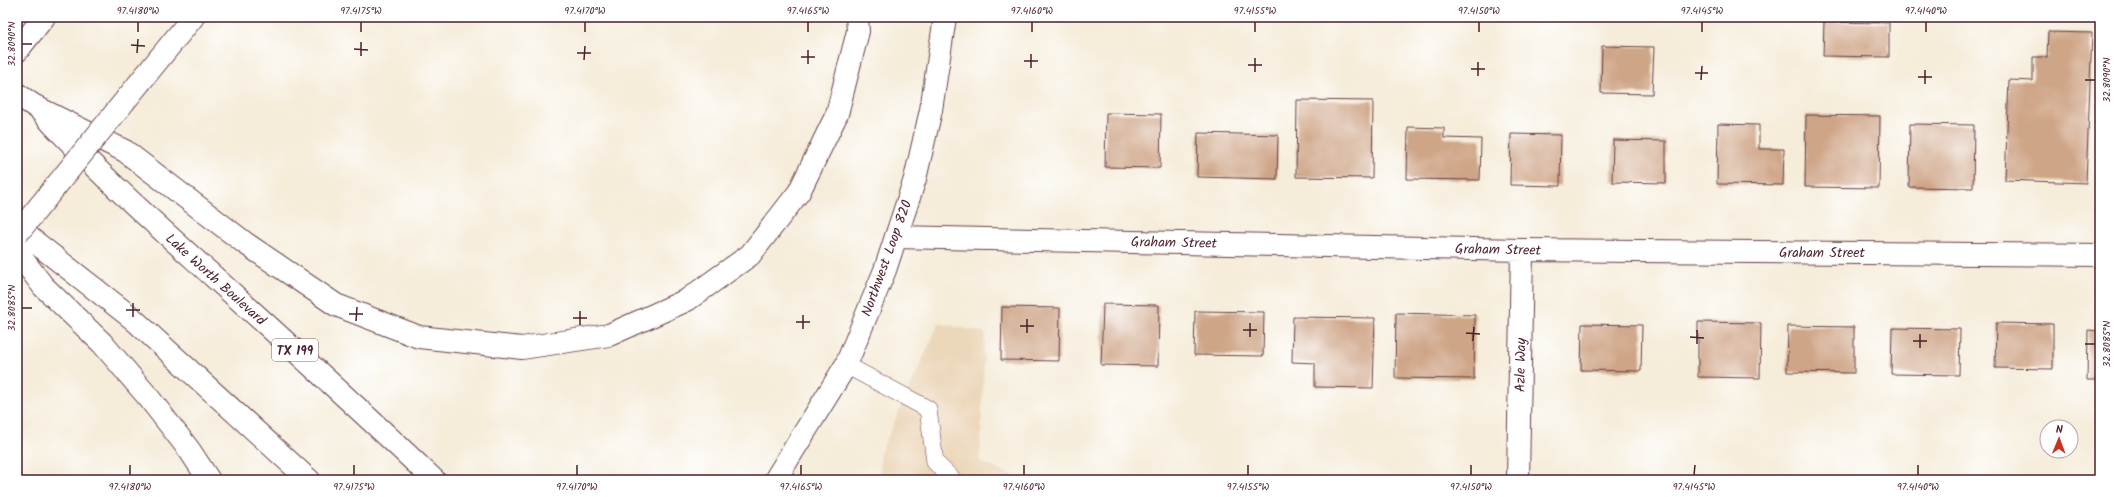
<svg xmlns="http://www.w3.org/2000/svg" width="2117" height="497" viewBox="0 0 2117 497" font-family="Kalam,sans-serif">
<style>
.built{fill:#ecd7ba}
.building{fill:#cfa587}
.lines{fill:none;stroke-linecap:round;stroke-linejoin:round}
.lane-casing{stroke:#643e45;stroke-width:18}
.street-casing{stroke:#643e45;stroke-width:24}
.secondary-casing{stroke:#643e45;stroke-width:24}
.primary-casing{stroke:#643e45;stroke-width:24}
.highway-casing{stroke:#643e45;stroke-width:24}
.lane{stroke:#fff;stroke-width:17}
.street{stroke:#fff;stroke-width:22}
.secondary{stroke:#fff;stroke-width:22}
.primary{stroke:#fff;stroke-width:22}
.highway{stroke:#fff;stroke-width:22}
.highway-bridge-casing{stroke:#643e45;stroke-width:24;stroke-linecap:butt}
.highway-bridge{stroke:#fff;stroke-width:22}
.ticks{fill:none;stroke:#4a1f2b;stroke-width:1.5}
.labels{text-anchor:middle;stroke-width:3.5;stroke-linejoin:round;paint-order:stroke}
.shield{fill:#fff;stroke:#80626b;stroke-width:1}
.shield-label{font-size:13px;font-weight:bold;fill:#4a1f2b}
.street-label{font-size:14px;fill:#4a1f2b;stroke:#fff}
.neatline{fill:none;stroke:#4a1f2b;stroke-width:1.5}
.ticks-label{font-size:10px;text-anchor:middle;fill:#4a1f2b}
</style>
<rect width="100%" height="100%" fill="#fff"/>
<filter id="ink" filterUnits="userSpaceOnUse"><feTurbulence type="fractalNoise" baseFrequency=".025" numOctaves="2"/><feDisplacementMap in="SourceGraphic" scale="8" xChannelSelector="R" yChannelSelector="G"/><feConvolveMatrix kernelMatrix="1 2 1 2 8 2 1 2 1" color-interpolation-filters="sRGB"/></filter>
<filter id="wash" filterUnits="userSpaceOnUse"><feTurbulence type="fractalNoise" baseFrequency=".012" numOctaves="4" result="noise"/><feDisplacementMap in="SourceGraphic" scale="16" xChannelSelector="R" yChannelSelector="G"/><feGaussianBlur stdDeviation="0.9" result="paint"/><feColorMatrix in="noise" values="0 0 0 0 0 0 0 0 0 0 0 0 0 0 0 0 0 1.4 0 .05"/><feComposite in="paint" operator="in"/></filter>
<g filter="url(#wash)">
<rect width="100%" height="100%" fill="#f5ecd9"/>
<path class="built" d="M 939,323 L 985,333 L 980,462 L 1024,480 L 880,480 L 880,454 Z"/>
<g id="blocks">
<path class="building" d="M 1824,22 L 1889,23 L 1889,57 L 1823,56 Z
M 2048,32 L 2092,33 L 2086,183 L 2005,180 L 2009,80 L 2033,81 L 2033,57 L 2047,57 Z
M 1602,46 L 1654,47 L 1652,94 L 1601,93 Z
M 1297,100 L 1373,101 L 1372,178 L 1296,177 Z
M 1106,113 L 1161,114 L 1160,168 L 1105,167 Z
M 1806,115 L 1880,116 L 1879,188 L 1805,187 Z
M 1718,124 L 1759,125 L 1759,149 L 1784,149 L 1783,185 L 1717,184 Z
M 1910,124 L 1974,125 L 1973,188 L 1909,187 Z
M 1408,127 L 1444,128 L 1444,138 L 1481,139 L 1480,180 L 1407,179 Z
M 1198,133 L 1278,135 L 1277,179 L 1197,177 Z
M 1511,134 L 1561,135 L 1560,186 L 1510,185 Z
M 1613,140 L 1666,141 L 1666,183 L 1612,182 Z
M 1103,304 L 1159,305 L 1158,366 L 1101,365 Z
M 1002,307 L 1060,308 L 1059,361 L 1001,360 Z
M 1195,311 L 1264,312 L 1263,356 L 1194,355 Z
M 1396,313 L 1475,315 L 1474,379 L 1395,378 Z
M 1293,317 L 1375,318 L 1373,388 L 1315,387 L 1315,363 L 1292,362 Z
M 1698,322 L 1761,323 L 1760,378 L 1698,377 Z
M 1996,323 L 2053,324 L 2053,369 L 1995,368 Z
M 1582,324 L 1642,325 L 1641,371 L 1581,370 Z
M 1788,326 L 1854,327 L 1854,373 L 1787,372 Z
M 1892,328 L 1960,329 L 1959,375 L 1891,374 Z
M 2088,330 L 2100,331 L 2100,380 L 2087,380 Z"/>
</g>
</g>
<g filter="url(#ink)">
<use href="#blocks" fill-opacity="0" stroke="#643e45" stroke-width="1"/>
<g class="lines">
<defs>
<path id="lane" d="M 846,365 L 928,409 L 935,462 L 953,480"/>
<path id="street" d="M 896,237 L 1522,250 L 2100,255
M 1518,480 L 1522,250"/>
<path id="secondary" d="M 775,480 L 846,365 L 885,270 L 915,179 L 931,110 L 945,17"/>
<path id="primary" d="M 37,107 C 92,168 153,222 214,277 C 288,344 362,411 434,480
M 17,228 L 132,318 L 309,480"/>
<path id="highway" d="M 17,51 L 44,17
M 141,81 L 193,17
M 17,94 L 36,107 L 125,151 L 245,243 L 336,305 L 419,337 L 522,348 L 609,335 L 687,300 L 750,255 L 799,192 L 837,114 L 858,31 L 857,17
M 17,252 L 43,286 L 102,343 L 149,398 L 190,451 L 209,480"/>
</defs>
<use href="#lane" class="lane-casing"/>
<use href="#street" class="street-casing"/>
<use href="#secondary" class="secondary-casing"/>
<use href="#primary" class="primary-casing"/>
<use href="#highway" class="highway-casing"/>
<use href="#lane" class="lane"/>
<use href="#street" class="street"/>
<use href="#secondary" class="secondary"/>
<use href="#primary" class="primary"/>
<use href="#highway" class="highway"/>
<defs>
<path id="highway-bridge" d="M 17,234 L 141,81"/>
</defs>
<use href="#highway-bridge" class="highway-bridge-casing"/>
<use href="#highway-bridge" class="highway-bridge"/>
</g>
</g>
<path class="ticks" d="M 138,32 L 138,22M 361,32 L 361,22M 585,32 L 585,22M 808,32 L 808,22M 1032,32 L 1032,22M 1255,32 L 1255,22M 1479,32 L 1479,22M 1702,32 L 1702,22M 1926,32 L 1926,22M 22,44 L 32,44M 131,45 L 145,46M 354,49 L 368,50M 137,53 L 138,39M 577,53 L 591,53M 361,56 L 361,42M 801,57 L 815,57M 584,60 L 585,46M 1024,61 L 1038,61M 808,64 L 808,50M 1248,65 L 1262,65M 1031,68 L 1031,54M 1471,69 L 1485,69M 1255,72 L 1255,58M 1695,73 L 1708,73M 1478,76 L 1478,62M 1918,77 L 1932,77M 1701,80 L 1702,66M 2085,80 L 2095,80M 1925,84 L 1925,70M 22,308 L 32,308M 126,310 L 140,310M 349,314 L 363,314M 133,317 L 133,303M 573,318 L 587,318M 356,321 L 357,307M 796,322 L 810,322M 580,325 L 580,311M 1020,326 L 1034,326M 803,329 L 803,315M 1243,330 L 1257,330M 1027,333 L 1027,319M 1466,333 L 1480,334M 1250,337 L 1250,323M 1690,337 L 1704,338M 1473,341 L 1474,327M 1913,341 L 1927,341M 1697,344 L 1697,330M 2085,344 L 2095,344M 1920,348 L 1920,334M 130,475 L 130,465M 354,475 L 354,465M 577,475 L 577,465M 801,475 L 801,465M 1024,475 L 1024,465M 1248,475 L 1248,465M 1471,475 L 1471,465M 1694,475 L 1695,465M 1918,475 L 1918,465"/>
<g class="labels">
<rect class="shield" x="272" y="339" width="46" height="22" rx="3"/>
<g class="shield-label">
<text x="295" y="355">TX 199</text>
</g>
<g class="street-label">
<text transform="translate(1174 242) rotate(1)" y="5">Graham Street</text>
<text transform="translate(1498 249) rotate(1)" y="5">Graham Street</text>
<text x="1822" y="257">Graham Street</text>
<text transform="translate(886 258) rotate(-70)" y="5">Northwest Loop 820</text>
<text transform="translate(216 279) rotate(42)" y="5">Lake Worth Boulevard</text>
<text transform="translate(1520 365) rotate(-89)" y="5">Azle Way</text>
</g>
</g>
<rect width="2117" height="497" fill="none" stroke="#fff" stroke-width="44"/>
<g transform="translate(2059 439) rotate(1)"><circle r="19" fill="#ffffff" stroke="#b7a5aa"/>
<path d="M0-3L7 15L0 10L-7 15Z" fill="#c8321e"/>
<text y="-6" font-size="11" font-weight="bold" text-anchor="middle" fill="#4a1f2b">N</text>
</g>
<rect x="22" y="22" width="2073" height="453" class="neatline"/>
<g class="ticks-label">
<text x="138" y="14">97.4180°W</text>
<text x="361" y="14">97.4175°W</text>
<text x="585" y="14">97.4170°W</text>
<text x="808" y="14">97.4165°W</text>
<text x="1032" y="14">97.4160°W</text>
<text x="1255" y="14">97.4155°W</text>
<text x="1479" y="14">97.4150°W</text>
<text x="1702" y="14">97.4145°W</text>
<text x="1926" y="14">97.4140°W</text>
<text transform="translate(11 44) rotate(-90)" y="4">32.8090°N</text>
<text transform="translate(2106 80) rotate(-90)" y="4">32.8090°N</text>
<text transform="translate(11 308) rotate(-90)" y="4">32.8085°N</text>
<text transform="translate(2106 344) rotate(-90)" y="4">32.8085°N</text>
<text x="130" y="490">97.4180°W</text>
<text x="354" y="490">97.4175°W</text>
<text x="577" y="490">97.4170°W</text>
<text x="801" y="490">97.4165°W</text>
<text x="1024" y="490">97.4160°W</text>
<text x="1248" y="490">97.4155°W</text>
<text x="1471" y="490">97.4150°W</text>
<text x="1694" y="490">97.4145°W</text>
<text x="1918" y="490">97.4140°W</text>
</g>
</svg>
